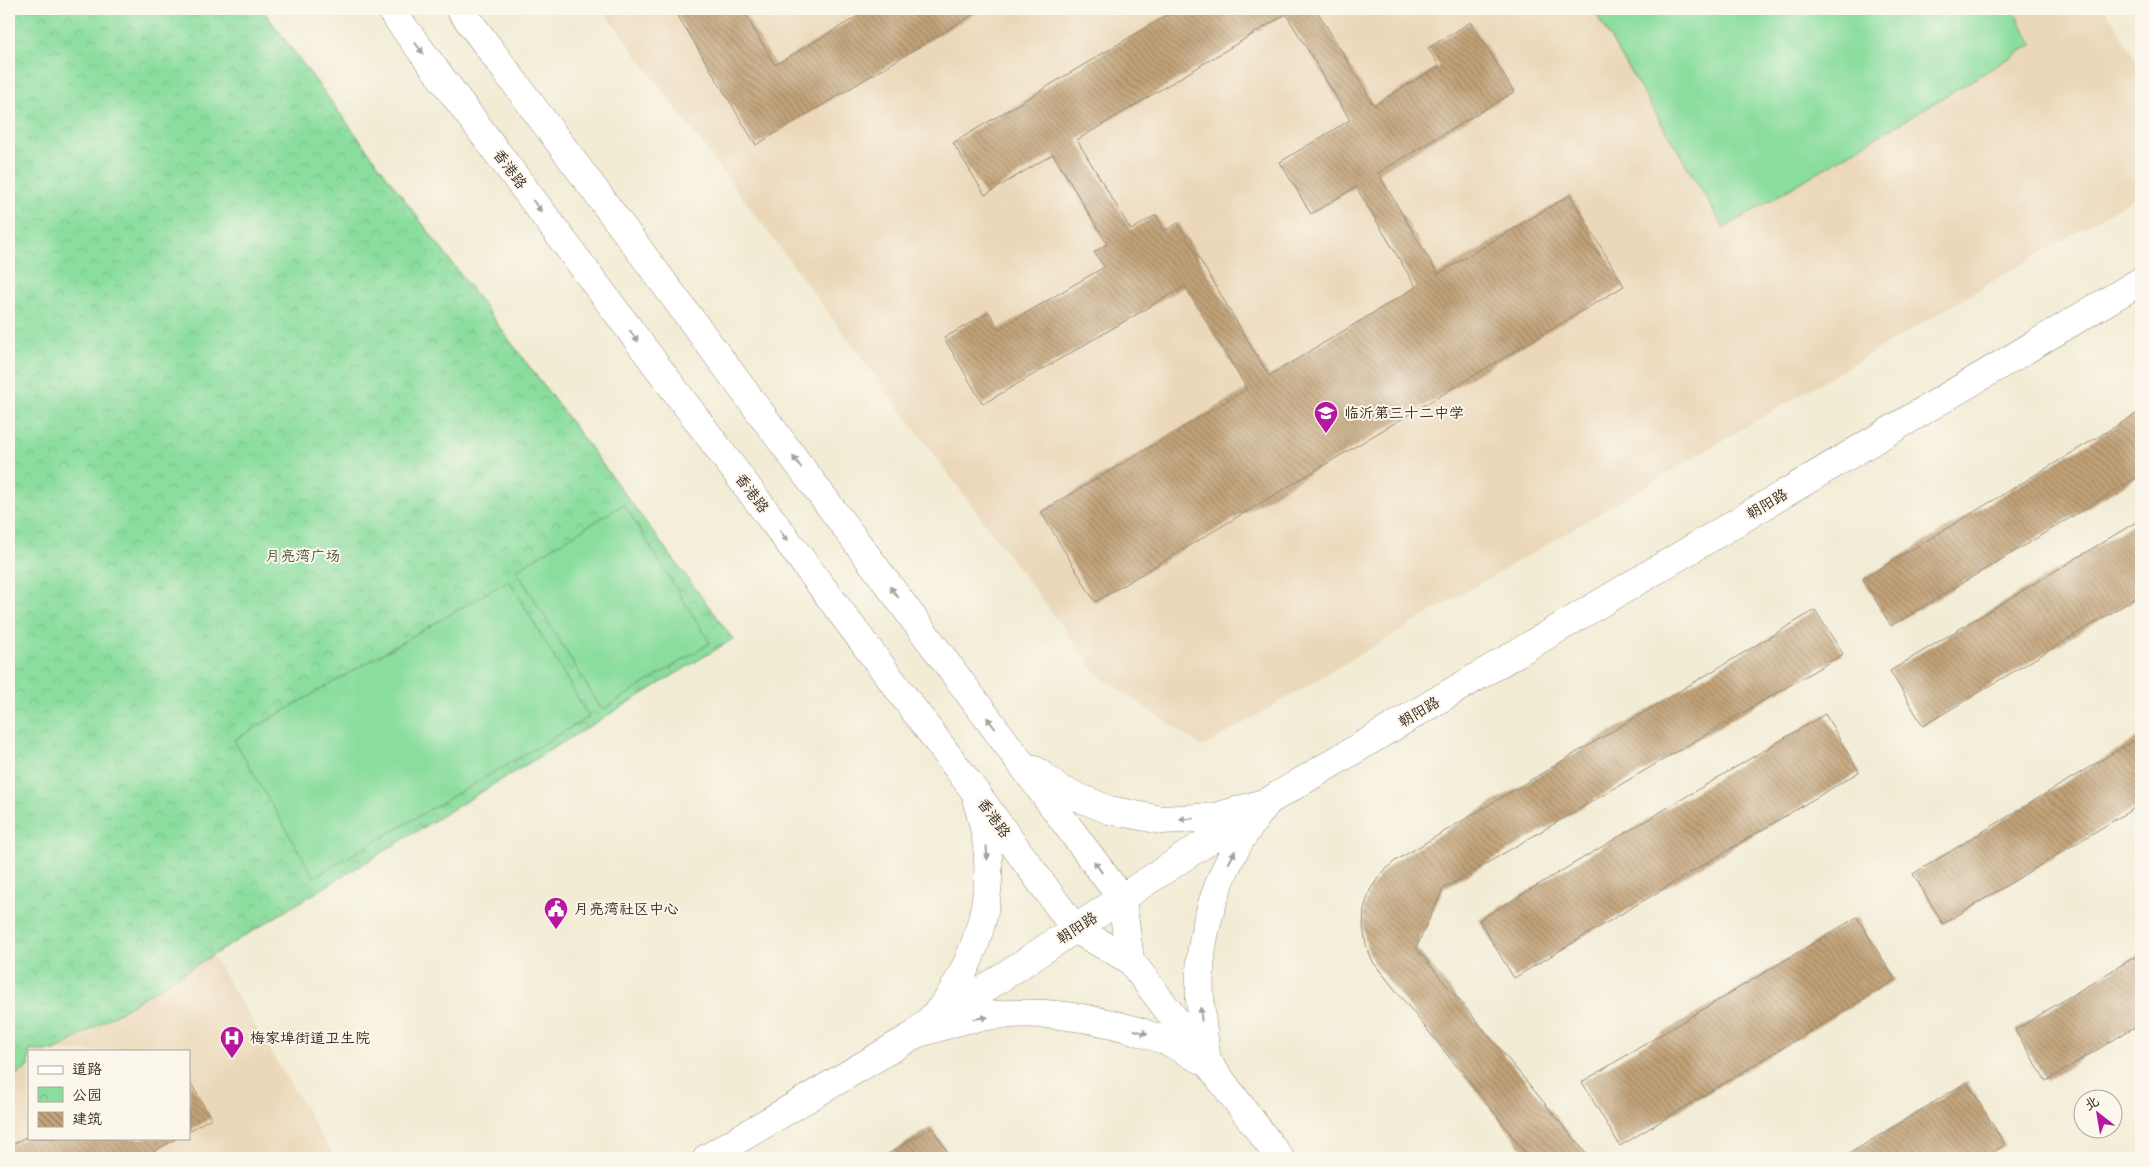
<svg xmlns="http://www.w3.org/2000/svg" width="2150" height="1167" viewBox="0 0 2150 1167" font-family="'Shantell Sans','LXGW WenKai TC',sans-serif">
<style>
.built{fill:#ebd8ba}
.park{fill:url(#park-crowns);stroke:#62845e}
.pitch{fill:#8add9e;stroke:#62845e}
.building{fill:url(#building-back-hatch);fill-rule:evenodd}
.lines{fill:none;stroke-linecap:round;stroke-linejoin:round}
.tertiary-casing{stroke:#968b7a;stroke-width:29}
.secondary-casing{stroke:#968b7a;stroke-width:29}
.tertiary{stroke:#fff;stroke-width:28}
.secondary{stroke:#fff;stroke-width:28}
.oneway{fill:#a79f9a}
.labels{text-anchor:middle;stroke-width:4;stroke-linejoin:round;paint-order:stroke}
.street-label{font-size:15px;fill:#3b2a1e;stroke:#fbf7ec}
.poi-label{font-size:15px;fill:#3b2a1e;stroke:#fbf7ec;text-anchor:start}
.park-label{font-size:15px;fill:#4f573e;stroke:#fbf7ec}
</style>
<defs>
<pattern id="park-crowns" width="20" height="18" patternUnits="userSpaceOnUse" patternTransform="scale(1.25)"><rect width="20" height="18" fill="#8add9e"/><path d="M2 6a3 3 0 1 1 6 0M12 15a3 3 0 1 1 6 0" fill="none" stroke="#78be88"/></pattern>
<pattern id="building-back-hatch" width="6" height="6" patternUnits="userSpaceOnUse" patternTransform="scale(1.25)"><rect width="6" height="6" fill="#c1a278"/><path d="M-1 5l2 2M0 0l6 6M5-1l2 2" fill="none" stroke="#9e8462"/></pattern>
</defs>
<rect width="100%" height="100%" fill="#fbf7ec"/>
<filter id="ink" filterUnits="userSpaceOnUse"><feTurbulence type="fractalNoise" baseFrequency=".02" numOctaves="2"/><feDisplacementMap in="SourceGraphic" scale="10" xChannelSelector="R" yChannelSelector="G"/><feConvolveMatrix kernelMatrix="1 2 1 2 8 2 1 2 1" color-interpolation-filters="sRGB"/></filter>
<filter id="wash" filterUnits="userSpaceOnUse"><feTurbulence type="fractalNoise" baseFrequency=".0096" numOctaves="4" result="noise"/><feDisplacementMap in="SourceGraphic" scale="20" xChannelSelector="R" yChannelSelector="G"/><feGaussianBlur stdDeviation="1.12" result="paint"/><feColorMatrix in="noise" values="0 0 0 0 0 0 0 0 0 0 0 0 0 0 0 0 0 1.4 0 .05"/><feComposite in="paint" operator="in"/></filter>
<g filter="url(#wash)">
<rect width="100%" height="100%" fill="#f2ecd5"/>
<path class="built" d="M 602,9 L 2105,9 L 2141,68 L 2141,194 L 1203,747 L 1098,675 Z
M 212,955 L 335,1158 L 9,1158 L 9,1079 L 29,1067 L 29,1138 L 189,1138 L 189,1051 L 55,1051 Z"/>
<path class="park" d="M 9,9 L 262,9 L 733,639 L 55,1051 L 29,1051 L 29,1067 L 9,1079 Z"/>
<path class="pitch" d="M 1593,9 L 2012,9 L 2033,44 L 1724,228 Z
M 624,504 L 710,643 L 602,710 L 516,570 Z
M 509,580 L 589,717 L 314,877 L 234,740 Z"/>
<g id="blocks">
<path class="building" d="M 674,9 L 742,9 L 775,65 L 870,9 L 982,9 L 756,145 Z
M 1177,9 L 1316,9 L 1374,105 L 1439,66 L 1428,48 L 1471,22 L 1514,92 L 1378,173 L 1438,274 L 1570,195 L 1624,286 L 1095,602 L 1041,512 L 1247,389 L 1185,286 L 983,404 L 944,338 L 989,312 L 999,329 L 1104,267 L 1094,252 L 1107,244 L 1053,154 L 985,195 L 953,143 ZM 1286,14 L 1350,120 L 1280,162 L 1311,214 L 1356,187 L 1416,287 L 1269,376 L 1178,223 L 1165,231 L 1156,215 L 1131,230 L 1077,140 Z
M 2141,411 L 2141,475 L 1891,626 L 1863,579 Z
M 2141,519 L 2141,595 L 1923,726 L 1890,671 Z
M 1815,610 L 1843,654 L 1443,889 L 1416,948 L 1590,1158 L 1530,1158 L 1373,962 L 1366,945 L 1363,927 L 1364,909 L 1370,890 L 1381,874 L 1395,861 Z
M 1825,714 L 1859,772 L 1514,978 L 1479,920 Z
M 2141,736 L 2141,804 L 1943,924 L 1913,874 Z
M 1857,917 L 1895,980 L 1620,1146 L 1582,1082 Z
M 2141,953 L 2141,1023 L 2046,1081 L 2015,1030 Z
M 189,1080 L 211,1118 L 189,1131 Z
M 1967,1082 L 2005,1145 L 1984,1158 L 1842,1158 Z
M 932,1127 L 951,1158 L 881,1158 Z
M 29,1135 L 29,1138 L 177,1138 L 143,1158 L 9,1158 L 9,1147 Z"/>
</g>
</g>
<g filter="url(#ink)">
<use href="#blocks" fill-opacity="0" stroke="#968b7a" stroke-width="1"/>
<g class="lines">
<defs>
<path id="tertiary" d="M 707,1158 L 916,1034 L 1267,802 L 2141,281"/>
<path id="secondary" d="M 390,9 L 973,789 L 1075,929 L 1130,960 L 1280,1158
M 460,9 L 1122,899 L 1130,960
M 1035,770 L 1059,789 L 1109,810 L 1162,820 L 1216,817 L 1267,802
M 916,1034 C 932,1030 948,1024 964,1020 C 1030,1006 1099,1016 1161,1039 C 1175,1044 1188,1053 1202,1060
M 916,1034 C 926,1023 939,1012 947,1000 C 979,951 996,890 985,832 C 983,822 980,812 977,802
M 1207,1061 C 1203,1031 1198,1000 1200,970 C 1202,925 1218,878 1241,839 C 1249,827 1259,814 1267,802"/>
</defs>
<use href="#tertiary" class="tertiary-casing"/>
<use href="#secondary" class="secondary-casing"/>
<use href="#tertiary" class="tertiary"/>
<use href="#secondary" class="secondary"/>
</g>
<defs><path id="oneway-solid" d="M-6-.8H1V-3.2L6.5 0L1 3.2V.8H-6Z" transform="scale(1.25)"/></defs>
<g class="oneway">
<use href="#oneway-solid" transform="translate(419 48) rotate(53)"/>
<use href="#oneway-solid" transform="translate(537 206) rotate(53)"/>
<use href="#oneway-solid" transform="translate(634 336) rotate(53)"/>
<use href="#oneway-solid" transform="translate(797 462) rotate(-127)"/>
<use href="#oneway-solid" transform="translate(784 536) rotate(53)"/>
<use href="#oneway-solid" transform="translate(894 592) rotate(-127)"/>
<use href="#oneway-solid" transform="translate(991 723) rotate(-127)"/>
<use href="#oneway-solid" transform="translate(1186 819) rotate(177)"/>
<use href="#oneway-solid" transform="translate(987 853) rotate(86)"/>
<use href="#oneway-solid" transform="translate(1232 857) rotate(-63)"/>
<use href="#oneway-solid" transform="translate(1098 867) rotate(-126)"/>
<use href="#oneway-solid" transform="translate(1201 1014) rotate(-94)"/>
<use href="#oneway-solid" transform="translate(981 1018) rotate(-7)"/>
<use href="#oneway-solid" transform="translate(1141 1032) rotate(18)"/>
</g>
</g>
<defs>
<symbol id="school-pin" viewBox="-11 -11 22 30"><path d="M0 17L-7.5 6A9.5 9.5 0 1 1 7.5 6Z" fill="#b5179e" stroke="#fbf7ec"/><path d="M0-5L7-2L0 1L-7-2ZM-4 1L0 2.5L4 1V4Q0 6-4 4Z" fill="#fff"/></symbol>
<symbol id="civic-pin" viewBox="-11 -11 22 30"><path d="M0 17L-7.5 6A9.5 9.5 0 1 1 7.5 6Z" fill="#b5179e" stroke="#fbf7ec"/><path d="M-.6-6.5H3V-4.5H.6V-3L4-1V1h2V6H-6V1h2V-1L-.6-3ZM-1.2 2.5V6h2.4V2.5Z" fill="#fff"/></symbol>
<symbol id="hospital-pin" viewBox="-11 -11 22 30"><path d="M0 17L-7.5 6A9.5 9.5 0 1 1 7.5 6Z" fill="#b5179e" stroke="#fbf7ec"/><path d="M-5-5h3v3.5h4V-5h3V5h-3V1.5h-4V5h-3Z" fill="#fff"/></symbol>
</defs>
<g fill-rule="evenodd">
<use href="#school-pin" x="1312" y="399" width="28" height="38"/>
<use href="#civic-pin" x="542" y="895" width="28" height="38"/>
<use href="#hospital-pin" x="218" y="1024" width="28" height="38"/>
</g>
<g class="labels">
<g class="street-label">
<text transform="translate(510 169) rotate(53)" y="5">香港路</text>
<text transform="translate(752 493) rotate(53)" y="5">香港路</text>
<text transform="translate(1767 504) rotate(-31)" y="5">朝阳路</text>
<text transform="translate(1419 712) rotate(-31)" y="5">朝阳路</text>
<text transform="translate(994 818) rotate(54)" y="5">香港路</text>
<text transform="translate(1077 928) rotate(-33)" y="5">朝阳路</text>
</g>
<g class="poi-label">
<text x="1344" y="418">临沂第三十二中学</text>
<text x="574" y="914">月亮湾社区中心</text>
<text x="250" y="1043">梅家埠街道卫生院</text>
</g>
<g class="park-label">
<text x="303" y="561">月亮湾广场</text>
</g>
</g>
<rect width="2150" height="1167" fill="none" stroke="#fbf7ec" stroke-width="30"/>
<rect x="28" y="1050" width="162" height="90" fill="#fbf7ec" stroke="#aea59a"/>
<rect x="38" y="1066" width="25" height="8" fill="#ffffff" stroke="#aea59a"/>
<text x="72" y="1074" font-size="15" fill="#3b2a1e">道路</text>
<rect x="38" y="1087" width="25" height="15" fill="url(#park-crowns)" stroke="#aea59a"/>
<text x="72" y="1100" font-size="15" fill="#3b2a1e">公园</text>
<rect x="38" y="1112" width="25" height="15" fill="url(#building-back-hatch)" stroke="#aea59a"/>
<text x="72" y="1124" font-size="15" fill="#3b2a1e">建筑</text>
<g transform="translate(2098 1114) rotate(329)"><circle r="24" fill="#fbf7ec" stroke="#aea59a"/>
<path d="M0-4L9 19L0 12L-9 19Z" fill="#b5179e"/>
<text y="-8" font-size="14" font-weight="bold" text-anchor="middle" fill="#3b2a1e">北</text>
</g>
</svg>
